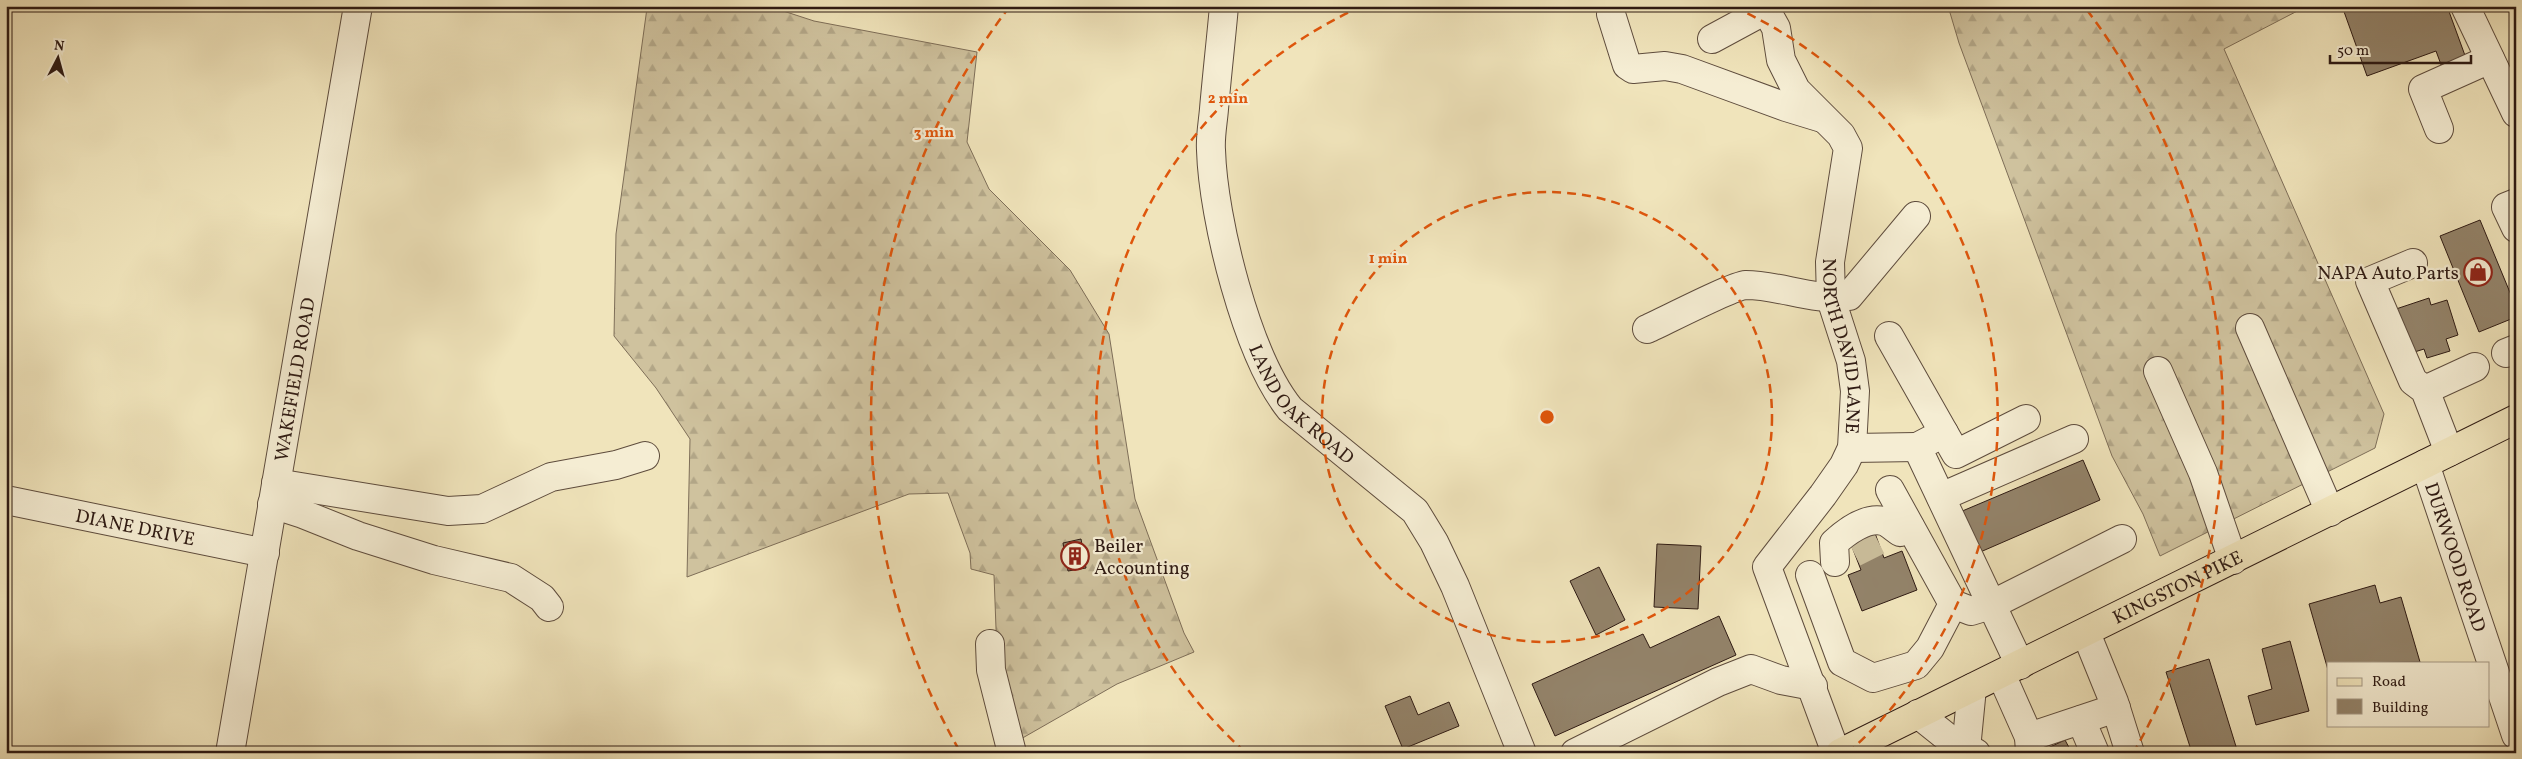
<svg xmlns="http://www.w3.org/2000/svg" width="2522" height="759" viewBox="0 0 2522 759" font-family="Vollkorn,serif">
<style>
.forest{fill:url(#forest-firs);stroke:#7e6e58}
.building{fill:#93836a;stroke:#2e1a13}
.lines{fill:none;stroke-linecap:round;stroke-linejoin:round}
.minor-tunnel{stroke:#c9bc99;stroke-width:28;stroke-dasharray:28 14;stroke-linecap:butt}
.minor-casing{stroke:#5e4c3d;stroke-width:30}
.major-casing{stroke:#2e1a13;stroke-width:30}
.minor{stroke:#f5edd3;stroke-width:28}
.major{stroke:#f0e4bb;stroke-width:28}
.ring{fill:none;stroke:#df560c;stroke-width:2.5;stroke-dasharray:9 6}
.labels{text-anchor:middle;stroke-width:4.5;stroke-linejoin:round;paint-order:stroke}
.poi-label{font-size:19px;fill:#2e1a13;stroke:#f5edd3;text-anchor:end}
.street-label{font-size:19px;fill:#2e1a13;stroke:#f5edd3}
.centre{fill:#df560c;stroke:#f5edd3;stroke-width:2.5}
.ring-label{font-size:15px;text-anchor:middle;font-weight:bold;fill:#df560c;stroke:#f5edd3;stroke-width:4.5;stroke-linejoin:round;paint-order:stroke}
</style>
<defs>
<pattern id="forest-firs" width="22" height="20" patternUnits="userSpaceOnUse" patternTransform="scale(1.25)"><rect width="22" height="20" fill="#cfc29e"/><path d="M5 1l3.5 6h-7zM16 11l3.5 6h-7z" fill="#b2a687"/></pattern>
</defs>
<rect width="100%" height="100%" fill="#f0e4bb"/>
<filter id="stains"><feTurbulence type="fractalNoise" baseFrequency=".004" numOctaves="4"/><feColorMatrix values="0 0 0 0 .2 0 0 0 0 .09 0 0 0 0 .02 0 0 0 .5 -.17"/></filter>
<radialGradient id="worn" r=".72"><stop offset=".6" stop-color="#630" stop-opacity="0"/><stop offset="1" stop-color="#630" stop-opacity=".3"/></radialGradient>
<path class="forest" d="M 652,6 L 768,6 L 814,21 L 977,52 L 967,142 L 989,189 L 1070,270 L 1109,334 L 1135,499 L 1184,633 L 1194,652 L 1117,684 L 1019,740 L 997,655 L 994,575 L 971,569 L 970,553 L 948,493 L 909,494 L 687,577 L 690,439 L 656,388 L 614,336 L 616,234 L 647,8 Z
M 1948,6 L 2307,6 L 2224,49 L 2384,414 L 2375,448 L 2160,556 L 2143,514 L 2112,456 L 1959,43 Z"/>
<path class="building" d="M 2342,6 L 2447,6 L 2467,61 L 2443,70 L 2436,51 L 2367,76 Z
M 2480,220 L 2516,307 L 2516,317 L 2479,332 L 2440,236 Z
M 2429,298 L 2431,305 L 2447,300 L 2458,335 L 2446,339 L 2450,351 L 2427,358 L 2424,349 L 2405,355 L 2390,311 Z
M 2083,460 L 2100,500 L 1978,553 L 1960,512 Z
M 1872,525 L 1884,558 L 1902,551 L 1917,590 L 1862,611 L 1848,575 L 1861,570 L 1847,534 Z
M 1081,539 L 1086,568 L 1068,571 L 1063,543 Z
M 1657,544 L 1701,546 L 1698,609 L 1654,607 Z
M 1599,567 L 1625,620 L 1596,635 L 1570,581 Z
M 2375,585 L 2380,603 L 2401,597 L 2420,662 L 2328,663 L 2328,670 L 2309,604 Z
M 1719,616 L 1736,655 L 1555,736 L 1532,684 L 1643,634 L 1650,648 Z
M 2290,641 L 2309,711 L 2256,725 L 2248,696 L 2272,689 L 2262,649 Z
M 2209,659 L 2238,753 L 2192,753 L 2166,672 Z
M 1410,696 L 1418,715 L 1449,702 L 1459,726 L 1403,749 L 1385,706 Z
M 2065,740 L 2072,753 L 2037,753 Z"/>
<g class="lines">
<path class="minor-tunnel" d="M 1854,553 L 1878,541"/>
<defs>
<g id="minor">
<path id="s1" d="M 1224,6 C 1221,40 1217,74 1214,109 C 1213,122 1210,137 1211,150 C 1213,219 1247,356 1290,409 L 1415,511 L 1434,542 L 1455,586 L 1522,753"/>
<path d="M 2465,6 L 2516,113"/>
<path d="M 1611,14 L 1627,65 L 1633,69 L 1665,66 L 1682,69 L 1786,107 L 1822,118"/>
<path id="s2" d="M 1712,39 L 1762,12 L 1771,19 L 1776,28 L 1781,60 L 1796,90 L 1841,135 L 1848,148 L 1830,262 L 1831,299 L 1851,361 L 1855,391 L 1852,448 L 1844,465 L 1823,495 L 1767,567 L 1836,753"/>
<path d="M 2439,129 L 2423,89 L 2490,59"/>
<path d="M 2516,203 L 2506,207 L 2516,228"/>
<path d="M 2413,263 L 2370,281 L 2413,381 L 2425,390 L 2449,452"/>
<path d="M 2250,328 L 2330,512"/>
<path d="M 1647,329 C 1665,321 1732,286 1746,285 C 1781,285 1814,302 1849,296 L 1916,216"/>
<path d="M 1889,336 L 1944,433 L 1917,447 L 2020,665"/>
<path d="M 2506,353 L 2516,349"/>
<path d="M 2158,371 L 2203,473 L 2233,560"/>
<path d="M 2425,390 L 2475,367"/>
<path d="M 1944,433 L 1956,454 L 2026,419"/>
<path d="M 1852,448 L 1917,447"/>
<path id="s3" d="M 2425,464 L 2516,735"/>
<path d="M 276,483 L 448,511 L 482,509 L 551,477 L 616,465 L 645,456"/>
<path d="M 1890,490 L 1953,604 L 1971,611 L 1991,605 L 2122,539"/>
<path d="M 1941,497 L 2074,439"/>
<path id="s4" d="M 6,500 L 265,553"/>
<path d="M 272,504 L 303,514 L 358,536 L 434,560 L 511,578 L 542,598 L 549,607"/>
<path d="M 1835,562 L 1834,543 C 1846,532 1866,517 1883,521 C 1888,522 1895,529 1900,532 L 1910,527"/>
<path d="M 1810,575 L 1842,662 L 1873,678 L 1916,665 L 1930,648 L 1953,604"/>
<path d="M 2086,633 L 2114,702 L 2130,753"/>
<path d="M 990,644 L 991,670 L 1012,753"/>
<path d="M 2001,674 L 2029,737 L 2030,753"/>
<path d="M 1918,714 L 1948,738 L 1976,753"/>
<path d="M 2081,720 L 2095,753"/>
<path d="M 2029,737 L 2116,708"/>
<path id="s5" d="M 230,753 L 358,6"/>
<path d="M 1575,753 L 1718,682 L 1751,669 L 1781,680 L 1813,686"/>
<path d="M 1963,753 L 1966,749 L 1972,688"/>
</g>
<g id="major">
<path id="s6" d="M 1840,753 L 2516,419"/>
</g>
</defs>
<use href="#minor" class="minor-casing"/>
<use href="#major" class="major-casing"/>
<use href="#minor" class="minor"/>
<use href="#major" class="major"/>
</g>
<g class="ring">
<circle cx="1547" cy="417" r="225"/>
<path d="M1245 752A451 451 0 0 1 1360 7M1734 7A451 451 0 0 1 1849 752"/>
<path d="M959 750A676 676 0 0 1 1007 10M2087 10A676 676 0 0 1 2135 750"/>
</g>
<defs>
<symbol id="shop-ring" viewBox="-11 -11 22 22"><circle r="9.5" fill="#f5edd3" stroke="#8f2418" stroke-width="1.5"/><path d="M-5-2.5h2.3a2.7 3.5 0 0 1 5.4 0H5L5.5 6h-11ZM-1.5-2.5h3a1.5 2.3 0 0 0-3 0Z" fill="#8f2418"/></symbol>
<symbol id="building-ring" viewBox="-11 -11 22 22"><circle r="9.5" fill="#f5edd3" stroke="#8f2418" stroke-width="1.5"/><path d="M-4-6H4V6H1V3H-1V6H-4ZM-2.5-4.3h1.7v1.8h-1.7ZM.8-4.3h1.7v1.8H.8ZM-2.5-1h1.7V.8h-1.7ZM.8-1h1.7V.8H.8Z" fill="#8f2418"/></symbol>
</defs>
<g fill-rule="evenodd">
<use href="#shop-ring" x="2462" y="256" width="32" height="32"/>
<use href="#building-ring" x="1059" y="540" width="32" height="32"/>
</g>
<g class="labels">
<g class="poi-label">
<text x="2459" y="279">NAPA Auto Parts</text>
<text x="1094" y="552" text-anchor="start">Beiler<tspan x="1094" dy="22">Accounting</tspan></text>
</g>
<g class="street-label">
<text dy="7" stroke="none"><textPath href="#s2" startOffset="424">NORTH DAVID LANE</textPath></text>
<text dy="7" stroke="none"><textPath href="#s5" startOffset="379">WAKEFIELD ROAD</textPath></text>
<text dy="7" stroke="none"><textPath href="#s1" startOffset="422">LAND OAK ROAD</textPath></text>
<text dy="7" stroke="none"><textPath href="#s4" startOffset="132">DIANE DRIVE</textPath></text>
<text dy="7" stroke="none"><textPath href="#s3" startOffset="98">DURWOOD ROAD</textPath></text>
<text dy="7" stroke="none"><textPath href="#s6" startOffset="376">KINGSTON PIKE</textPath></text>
</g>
</g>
<circle cx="1547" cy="417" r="8" class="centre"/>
<g class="ring-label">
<text x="1228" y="103">2 min</text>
<text x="934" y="137">3 min</text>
<text x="1388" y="263">1 min</text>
</g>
<rect width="2522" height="759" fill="none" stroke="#f0e4bb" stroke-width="25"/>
<rect x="8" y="8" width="2507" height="744" fill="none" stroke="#2e1a13" stroke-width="2.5"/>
<rect x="12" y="12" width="2497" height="734" fill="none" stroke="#2e1a13"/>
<rect x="2327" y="662" width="162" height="65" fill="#f5edd3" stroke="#a59986"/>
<rect x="2337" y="678" width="25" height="8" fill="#f0e4bb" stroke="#a59986"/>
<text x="2372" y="686" font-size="15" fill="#2e1a13">Road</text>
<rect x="2337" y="699" width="25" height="15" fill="#93836a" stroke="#a59986"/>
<text x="2372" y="712" font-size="15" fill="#2e1a13">Building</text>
<g transform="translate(58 58) rotate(6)" stroke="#f5edd3" stroke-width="4" paint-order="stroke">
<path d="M0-4L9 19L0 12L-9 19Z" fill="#2e1a13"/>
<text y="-8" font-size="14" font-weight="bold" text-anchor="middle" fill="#2e1a13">N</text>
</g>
<path d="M2330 55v8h141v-8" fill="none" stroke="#2e1a13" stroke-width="2.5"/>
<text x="2337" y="55" font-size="15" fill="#2e1a13" stroke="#f5edd3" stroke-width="4" paint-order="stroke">50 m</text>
<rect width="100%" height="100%" filter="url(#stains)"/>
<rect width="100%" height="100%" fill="url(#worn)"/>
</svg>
